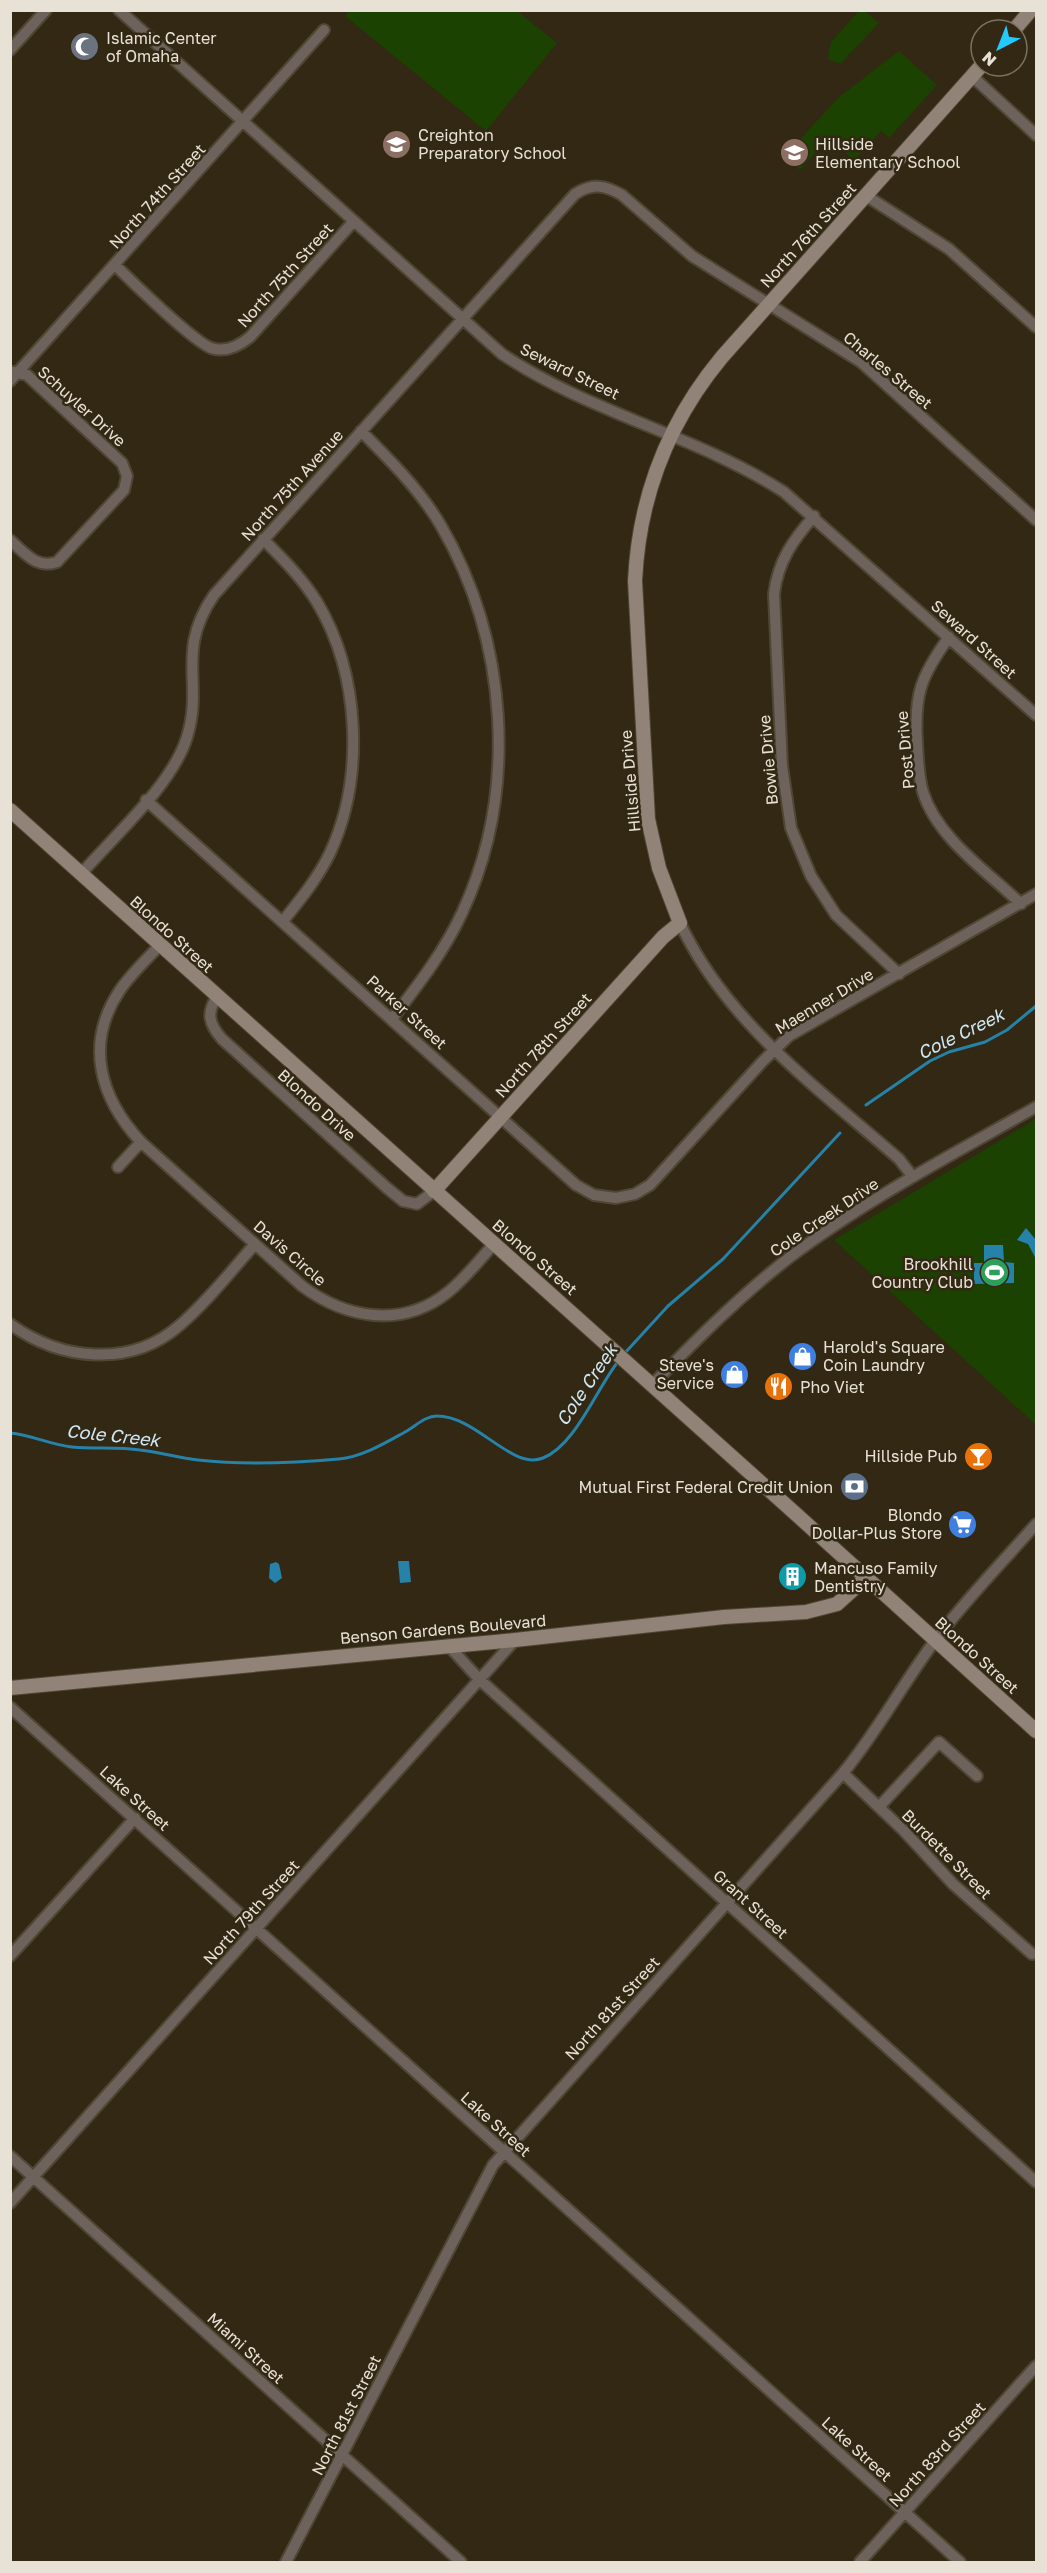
<svg xmlns="http://www.w3.org/2000/svg" width="1047" height="2573" viewBox="0 0 1047 2573" font-family="'Golos Text',sans-serif">
<style>
.green{fill:#1c4201}
.water{fill:#2682a8}
.lines{fill:none;stroke-linecap:round;stroke-linejoin:round}
.stream{stroke:#2682a8;stroke-width:3}
.street-casing{stroke:#4f4633;stroke-width:14}
.secondary-casing{stroke:#4f4633;stroke-width:16}
.street{stroke:#6d635c;stroke-width:10}
.secondary{stroke:#928378;stroke-width:14}
.labels{text-anchor:middle;stroke-width:5;stroke-linejoin:round;paint-order:stroke}
.poi-label{font-size:16px;fill:#e8e2d6;stroke:#322814;text-anchor:start}
.street-label{font-size:16px;fill:#e8e2d6;stroke:#322814}
.water-label{font-size:18px;font-style:italic;fill:#cfe8f5;stroke:#322814}
</style>
<rect width="100%" height="100%" fill="#322814"/>
<path class="green" d="M 350,11 L 517,11 L 557,43 L 486,131 L 345,16 Z
M 859,11 L 865,11 L 879,23 L 840,64 L 828,59 L 831,42 Z
M 899,51 L 937,85 L 889,138 L 881,131 L 854,161 L 829,137 L 800,170 L 785,156 L 838,98 Z
M 1036,1119 L 1036,1422 L 1035,1424 L 834,1240 Z"/>
<path class="water" d="M 1026,1228 L 1036,1240 L 1036,1259 L 1028,1244 L 1017,1240 Z
M 984,1245 L 1003,1245 L 1004,1262 L 1014,1263 L 1014,1283 L 974,1284 L 974,1263 L 984,1263 Z
M 398,1561 L 409,1561 L 411,1582 L 400,1583 Z
M 276,1562 L 279,1564 L 282,1578 L 275,1583 L 269,1578 L 270,1564 Z"/>
<g class="lines">
<path class="stream" d="M 866,1105 L 930,1061 L 949,1052 L 985,1042 L 1007,1030 L 1036,1006
M 624,1354 L 668,1306 L 723,1259 L 840,1133
M 10,1433 C 32,1435 51,1445 72,1447 C 95,1449 118,1447 140,1450 C 160,1452 178,1458 198,1460 C 244,1465 293,1463 339,1459 C 362,1457 385,1443 405,1432 C 416,1426 425,1416 437,1416 C 477,1416 512,1471 543,1458 C 576,1445 597,1387 620,1359"/>
<defs>
<path id="street" d="M 119,10 L 502,354 C 589,413 696,435 784,492 L 1036,715
M 10,50 L 46,10
M 972,76 L 1036,135
M 865,195 L 949,249 L 1036,327
M 115,265 C 131,281 193,341 211,348 C 226,353 239,346 250,337 L 353,222
M 10,381 L 324,30
M 361,431 C 390,460 419,489 440,524 C 508,640 519,791 462,913 C 444,952 418,985 392,1019
M 814,516 C 793,540 778,561 774,594 L 782,766 L 791,828 L 811,876 L 836,915 L 899,974
M 263,539 C 283,559 302,578 317,602 C 360,674 365,777 330,853 C 318,878 300,900 283,921
M 10,540 C 25,553 36,569 57,562 L 124,490 L 127,476 L 122,463 L 27,375 L 13,372
M 949,637 C 921,676 914,694 917,742 C 918,758 918,776 923,792 C 937,838 988,872 1021,904
M 146,800 L 576,1185 L 594,1195 L 616,1198 L 635,1194 L 650,1185 L 762,1062 L 789,1036 L 1036,894
M 81,874 C 114,836 173,784 187,737 C 204,682 175,652 214,595 L 575,194 C 592,183 605,185 622,195 L 692,256 L 861,362 L 1036,520
M 680,923 C 726,1022 819,1089 899,1159 L 913,1177
M 160,945 C 146,960 131,974 120,990 C 84,1044 100,1098 141,1142 L 302,1286 C 345,1318 401,1329 447,1293 C 465,1279 479,1260 495,1243
M 217,997 C 206,1013 209,1024 222,1039 L 387,1188 L 403,1201 L 417,1204 L 434,1191
M 118,1167 L 141,1142
M 10,1324 C 61,1361 131,1368 180,1325 C 208,1301 231,1271 255,1244
M 653,1384 C 697,1339 741,1295 790,1257 C 867,1199 953,1154 1036,1107
M 448,1645 L 479,1679 L 1036,2182
M 10,1707 L 960,2562
M 843,1773 L 904,1831 L 953,1884 L 1032,1954
M 879,1807 L 939,1742 L 977,1776
M 10,1956 L 135,1818
M 10,2156 L 461,2562
M 10,2203 L 515,1640
M 286,2562 L 493,2165 L 843,1773 C 877,1732 902,1685 934,1642 C 965,1600 1002,1563 1036,1524
M 860,2562 L 1036,2366"/>
<path id="secondary" d="M 1014,30 L 1031,10
M 10,810 C 352,1118 696,1422 1036,1731
M 434,1191 L 663,937 L 680,923 L 659,868 L 648,819 L 635,581 C 639,496 668,422 722,357 L 981,66
M 10,1688 L 515,1640 L 724,1617 L 806,1612 L 837,1604 L 867,1577"/>
</defs>
<use href="#street" class="street-casing"/>
<use href="#secondary" class="secondary-casing"/>
<use href="#street" class="street"/>
<use href="#secondary" class="secondary"/>
</g>
<defs>
<symbol id="mosque-disc" viewBox="-11 -11 22 22"><circle r="9.5" fill="#6b7280" stroke="#322814"/><path d="M3.5-4.9A6 6 0 1 0 3.5 4.9A5 5 0 1 1 3.5-4.9Z" fill="#fff"/></symbol>
<symbol id="school-disc" viewBox="-11 -11 22 22"><circle r="9.5" fill="#8d6e63" stroke="#322814"/><path d="M0-5L7-2L0 1L-7-2ZM-4 1L0 2.5L4 1V4Q0 6-4 4Z" fill="#fff"/></symbol>
<symbol id="stadium-disc" viewBox="-11 -11 22 22"><circle r="9.5" fill="#2e9e5b" stroke="#322814"/><path d="M0-5a6.5 5 0 1 0 0 10a6.5 5 0 1 0 0-10ZM-3.5-1.8h7v3.6h-7Z" fill="#fff"/></symbol>
<symbol id="shop-disc" viewBox="-11 -11 22 22"><circle r="9.5" fill="#3f7fe0" stroke="#322814"/><path d="M-5-2.5h2.3a2.7 3.5 0 0 1 5.4 0H5L5.5 6h-11ZM-1.5-2.5h3a1.5 2.3 0 0 0-3 0Z" fill="#fff"/></symbol>
<symbol id="restaurant-disc" viewBox="-11 -11 22 22"><circle r="9.5" fill="#e8710a" stroke="#322814"/><path d="M-5-6h1v4h1v-4h1v4h1v-4h1v5L-1.5 .5V6h-2V.5L-5-1ZM5-6V6H3V1.5H1.5Q1.5-4 5-6Z" fill="#fff"/></symbol>
<symbol id="bar-disc" viewBox="-11 -11 22 22"><circle r="9.5" fill="#e8710a" stroke="#322814"/><path d="M-6-5H6L.8 .8V4.5H3.5V6h-7V4.5H-.8V.8Z" fill="#fff"/></symbol>
<symbol id="bank-disc" viewBox="-11 -11 22 22"><circle r="9.5" fill="#5c6f8a" stroke="#322814"/><path d="M-6-4H6V4H-6ZM0-2.3a2.3 2.3 0 1 0 0 4.6a2.3 2.3 0 1 0 0-4.6Z" fill="#fff"/></symbol>
<symbol id="supermarket-disc" viewBox="-11 -11 22 22"><circle r="9.5" fill="#3f7fe0" stroke="#322814"/><path d="M-6-5.5h2.5l.6 2H6L4.5 2H-2.5L-4.4-4H-6ZM-1.5 3.2a1.3 1.3 0 1 0 .1 0ZM3 3.2a1.3 1.3 0 1 0 .1 0Z" fill="#fff"/></symbol>
<symbol id="building-disc" viewBox="-11 -11 22 22"><circle r="9.5" fill="#0f9aa8" stroke="#322814"/><path d="M-4-6H4V6H1V3H-1V6H-4ZM-2.5-4.3h1.7v1.8h-1.7ZM.8-4.3h1.7v1.8H.8ZM-2.5-1h1.7V.8h-1.7ZM.8-1h1.7V.8H.8Z" fill="#fff"/></symbol>
</defs>
<g fill-rule="evenodd">
<use href="#mosque-disc" x="68" y="30" width="33" height="33"/>
<use href="#school-disc" x="380" y="128" width="33" height="33"/>
<use href="#school-disc" x="778" y="136" width="33" height="33"/>
<use href="#stadium-disc" x="978" y="1256" width="33" height="33"/>
<use href="#shop-disc" x="786" y="1340" width="33" height="33"/>
<use href="#shop-disc" x="718" y="1358" width="33" height="33"/>
<use href="#restaurant-disc" x="762" y="1370" width="33" height="33"/>
<use href="#bar-disc" x="962" y="1440" width="33" height="33"/>
<use href="#bank-disc" x="838" y="1470" width="33" height="33"/>
<use href="#supermarket-disc" x="946" y="1508" width="33" height="33"/>
<use href="#building-disc" x="776" y="1560" width="33" height="33"/>
</g>
<g class="labels">
<g class="poi-label">
<text x="106" y="44">Islamic Center<tspan x="106" dy="18">of Omaha</tspan></text>
<text x="418" y="141">Creighton<tspan x="418" dy="18">Preparatory School</tspan></text>
<text x="815" y="150">Hillside<tspan x="815" dy="18">Elementary School</tspan></text>
<text x="973" y="1270" text-anchor="end">Brookhill<tspan x="973" dy="18">Country Club</tspan></text>
<text x="823" y="1353">Harold's Square<tspan x="823" dy="18">Coin Laundry</tspan></text>
<text x="714" y="1371" text-anchor="end">Steve's<tspan x="714" dy="18">Service</tspan></text>
<text x="800" y="1393">Pho Viet</text>
<text x="957" y="1462" text-anchor="end">Hillside Pub</text>
<text x="833" y="1493" text-anchor="end">Mutual First Federal Credit Union</text>
<text x="942" y="1521" text-anchor="end">Blondo<tspan x="942" dy="18">Dollar-Plus Store</tspan></text>
<text x="814" y="1574">Mancuso Family<tspan x="814" dy="18">Dentistry</tspan></text>
</g>
<g class="street-label">
<text transform="translate(157 196) rotate(-48)" y="6">North 74th Street</text>
<text transform="translate(808 235) rotate(-48)" y="6">North 76th Street</text>
<text transform="translate(285 275) rotate(-48)" y="6">North 75th Street</text>
<text transform="translate(888 370) rotate(40)" y="6">Charles Street</text>
<text transform="translate(570 371) rotate(26)" y="6">Seward Street</text>
<text transform="translate(82 406) rotate(42)" y="6">Schuyler Drive</text>
<text transform="translate(292 485) rotate(-48)" y="6">North 75th Avenue</text>
<text transform="translate(974 639) rotate(42)" y="6">Seward Street</text>
<text transform="translate(905 750) rotate(-95)" y="6">Post Drive</text>
<text transform="translate(768 760) rotate(-95)" y="6">Bowie Drive</text>
<text transform="translate(630 781) rotate(-95)" y="6">Hillside Drive</text>
<text transform="translate(172 934) rotate(42)" y="6">Blondo Street</text>
<text transform="translate(824 1001) rotate(-31)" y="6">Maenner Drive</text>
<text transform="translate(407 1012) rotate(42)" y="6">Parker Street</text>
<text transform="translate(543 1045) rotate(-48)" y="6">North 78th Street</text>
<text transform="translate(317 1105) rotate(42)" y="6">Blondo Drive</text>
<text transform="translate(824 1217) rotate(-34)" y="6">Cole Creek Drive</text>
<text transform="translate(290 1253) rotate(41)" y="6">Davis Circle</text>
<text transform="translate(535 1257) rotate(41)" y="6">Blondo Street</text>
<text transform="translate(443 1629) rotate(-5)" y="6">Benson Gardens Boulevard</text>
<text transform="translate(977 1655) rotate(42)" y="6">Blondo Street</text>
<text transform="translate(135 1798) rotate(42)" y="6">Lake Street</text>
<text transform="translate(947 1854) rotate(45)" y="6">Burdette Street</text>
<text transform="translate(751 1904) rotate(42)" y="6">Grant Street</text>
<text transform="translate(251 1912) rotate(-48)" y="6">North 79th Street</text>
<text transform="translate(612 2008) rotate(-48)" y="6">North 81st Street</text>
<text transform="translate(496 2124) rotate(42)" y="6">Lake Street</text>
<text transform="translate(246 2348) rotate(42)" y="6">Miami Street</text>
<text transform="translate(346 2415) rotate(-63)" y="6">North 81st Street</text>
<text transform="translate(857 2449) rotate(42)" y="6">Lake Street</text>
<text transform="translate(937 2454) rotate(-48)" y="6">North 83rd Street</text>
</g>
<g class="water-label">
<text transform="translate(961 1034) rotate(-26)" y="6">Cole Creek</text>
<text transform="translate(587 1385) rotate(-56)" y="6">Cole Creek</text>
<text transform="translate(113 1436) rotate(6)" y="6">Cole Creek</text>
</g>
</g>
<rect width="1047" height="2573" fill="none" stroke="#e8e2d6" stroke-width="24"/>
<g transform="translate(999 48) rotate(222)"><circle r="28" fill="#322814" stroke="#7b7262" stroke-width="1.5"/>
<path d="M0-4.5L10 22L0 15L-10 22Z" fill="#24c9fe"/>
<text y="-9" font-size="16" font-weight="bold" text-anchor="middle" fill="#e8e2d6">N</text>
</g>
</svg>
